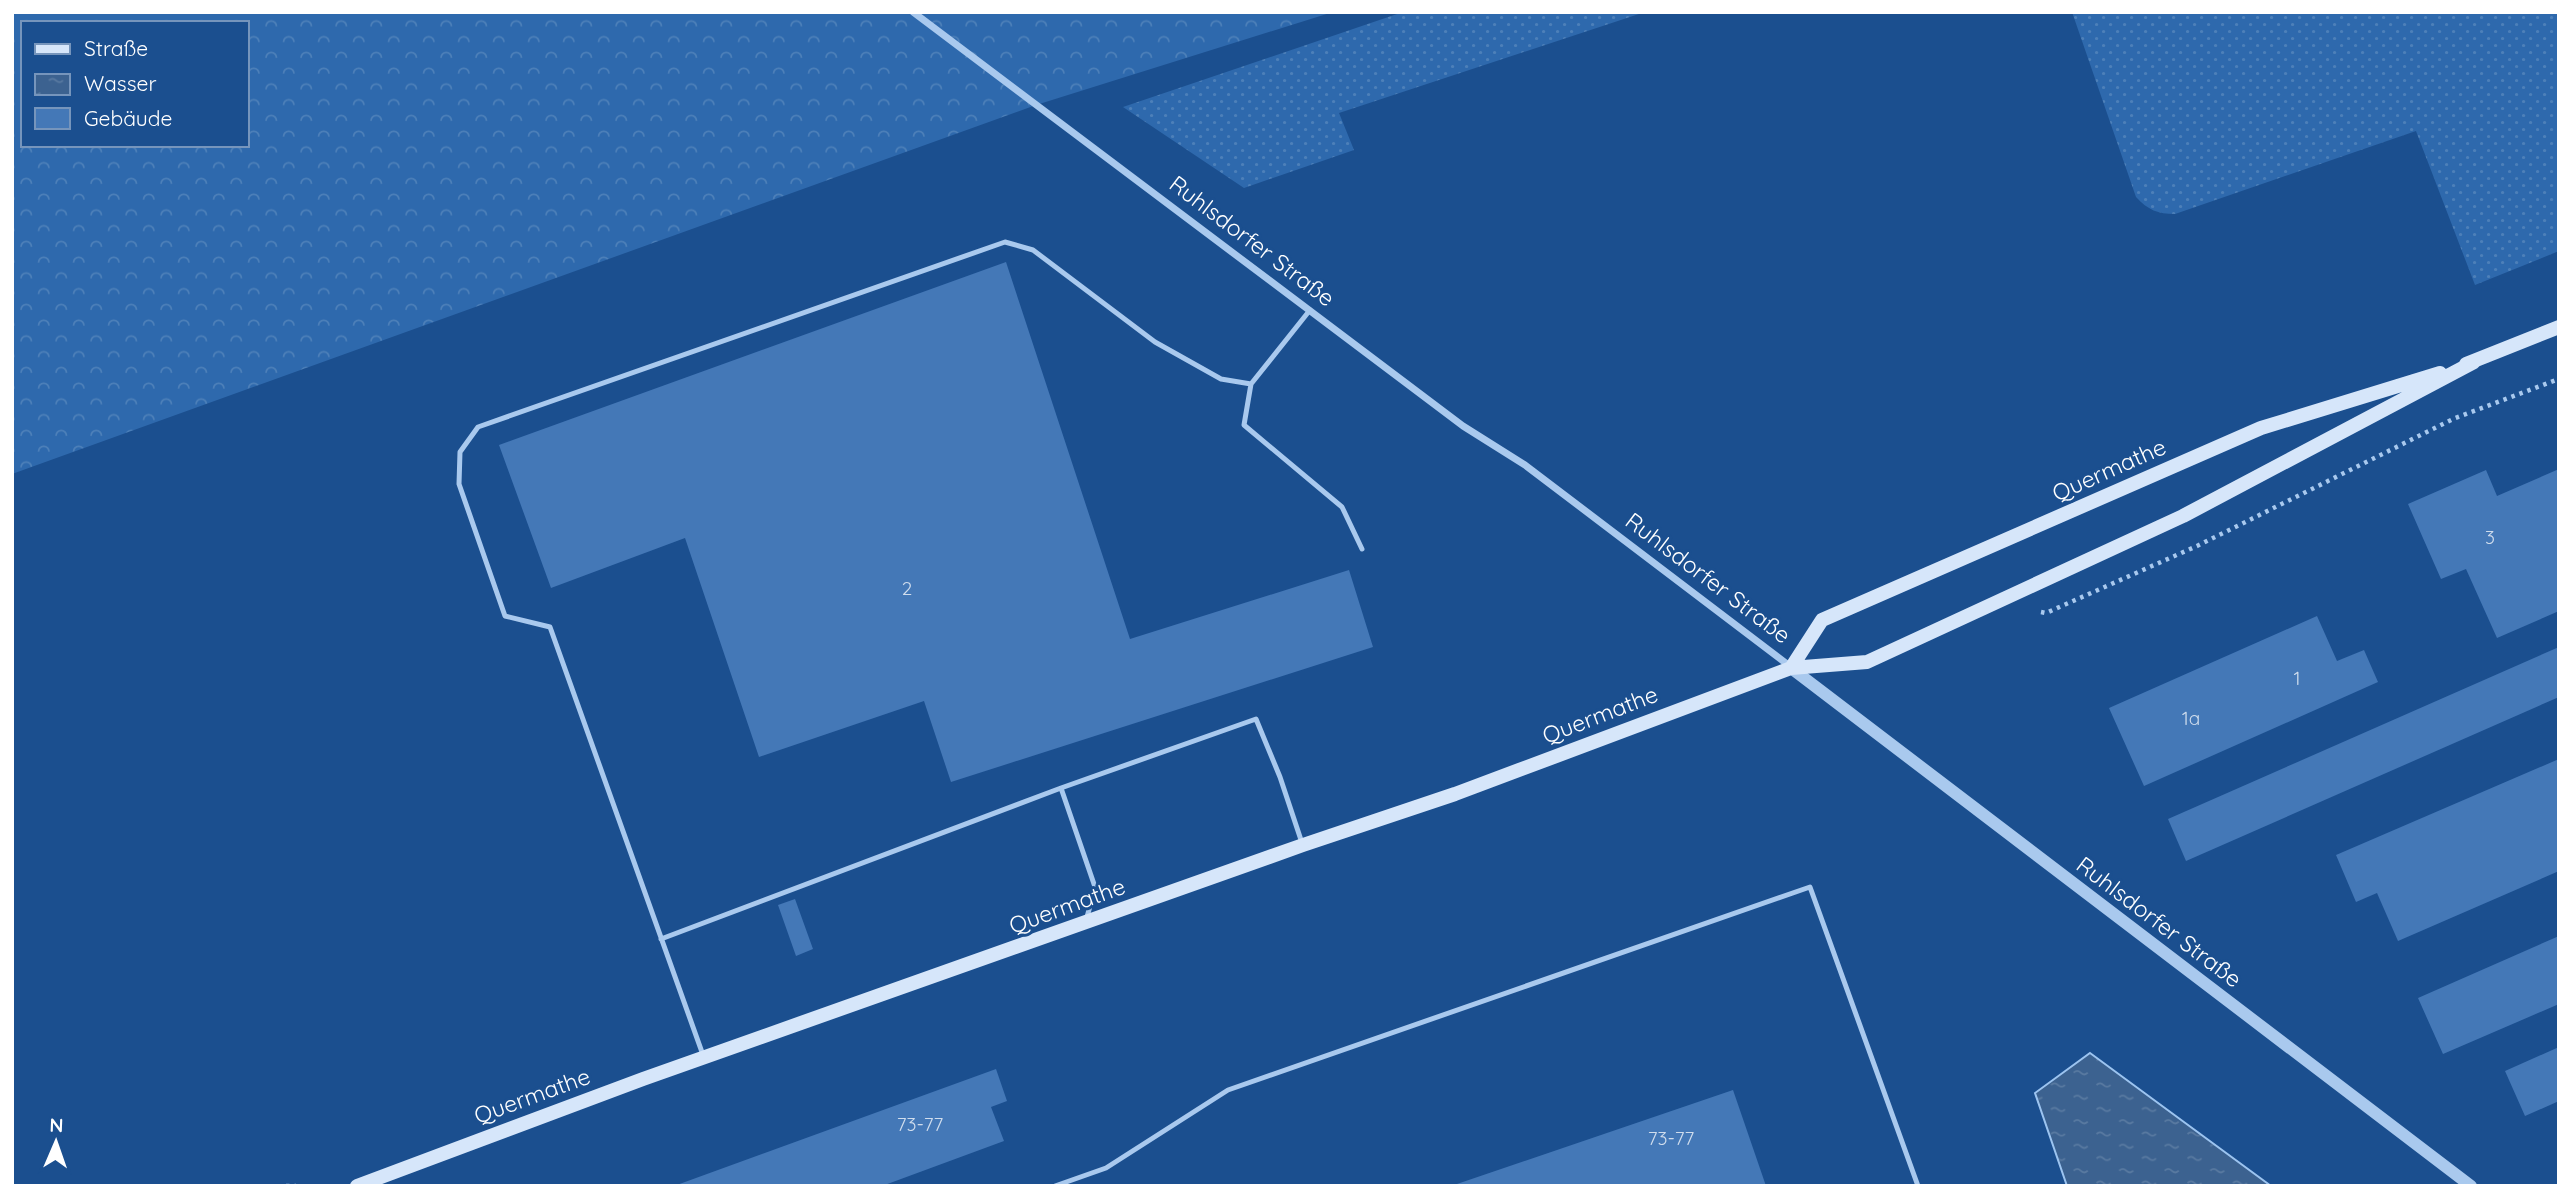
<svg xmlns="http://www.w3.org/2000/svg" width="2571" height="1198" viewBox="0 0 2571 1198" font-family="Quicksand,sans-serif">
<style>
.grass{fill:url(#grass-dots)}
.forest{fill:url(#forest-crowns);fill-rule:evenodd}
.water{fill:url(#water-ripples);stroke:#9cc4f0;stroke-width:2}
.building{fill:#4478b7}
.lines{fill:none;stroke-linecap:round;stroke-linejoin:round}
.path{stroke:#a9c9ee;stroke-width:4.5;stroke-dasharray:3.5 5;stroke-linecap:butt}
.service{stroke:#a9c9ee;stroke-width:5}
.minor{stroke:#a9c9ee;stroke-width:7}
.tertiary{stroke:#a9c9ee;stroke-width:12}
.secondary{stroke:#d6e6fa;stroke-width:14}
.labels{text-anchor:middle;stroke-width:6;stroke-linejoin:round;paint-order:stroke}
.number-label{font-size:19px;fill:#d0dded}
.street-label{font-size:23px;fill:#fff;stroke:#1b4f8f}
</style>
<defs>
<pattern id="grass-dots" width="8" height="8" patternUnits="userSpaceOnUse" patternTransform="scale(1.75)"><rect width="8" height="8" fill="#2e69ad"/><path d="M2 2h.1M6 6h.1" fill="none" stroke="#4d80b9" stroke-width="1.8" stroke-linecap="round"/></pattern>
<pattern id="forest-crowns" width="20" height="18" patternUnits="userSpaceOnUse" patternTransform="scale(1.75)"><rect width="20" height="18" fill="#2e69ad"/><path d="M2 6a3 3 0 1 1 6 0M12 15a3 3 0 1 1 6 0" fill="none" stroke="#4d80b9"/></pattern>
<pattern id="water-ripples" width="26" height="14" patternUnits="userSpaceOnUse" patternTransform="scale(1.75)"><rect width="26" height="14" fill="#3c6290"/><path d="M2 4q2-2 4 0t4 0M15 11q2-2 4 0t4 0" fill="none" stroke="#597aa1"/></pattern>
</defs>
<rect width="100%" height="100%" fill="#1b4f8f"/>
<path class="grass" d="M 1403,12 L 1645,12 L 1339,113 L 1354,150 L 1244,188 L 1123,107 Z
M 2072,12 L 2559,12 L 2559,251 L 2475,285 L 2416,131 L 2175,214 C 2158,214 2148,210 2136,197 Z"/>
<path class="forest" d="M 12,12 L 1333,12 L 1036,105 L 12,474 ZM 23,23 L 247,23 L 247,145 L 23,145 Z"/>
<path class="water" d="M 2090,1053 L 2271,1186 L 2067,1186 L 2035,1093 Z"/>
<path class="building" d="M 1006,262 L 1130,639 L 1349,570 L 1373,647 L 951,782 L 924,701 L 759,757 L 685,538 L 551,588 L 499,445 Z
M 2559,469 L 2559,611 L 2497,638 L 2466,569 L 2441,579 L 2408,504 L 2486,470 L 2497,496 Z
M 2317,616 L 2337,661 L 2364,650 L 2378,682 L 2144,786 L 2109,708 Z
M 2559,647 L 2559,697 L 2186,861 L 2168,819 Z
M 2559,759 L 2559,871 L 2398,941 L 2377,893 L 2356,902 L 2336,855 Z
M 795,899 L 813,949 L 796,956 L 778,905 Z
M 2559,936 L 2559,1004 L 2443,1054 L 2418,998 Z
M 2559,1047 L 2559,1101 L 2525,1116 L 2505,1071 Z
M 996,1069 L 1007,1101 L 991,1107 L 1004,1141 L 882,1186 L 674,1186 Z
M 1733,1090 L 1766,1186 L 1454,1186 L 1454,1185 Z"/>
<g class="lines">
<path class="path" d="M 2041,612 L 2046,613 L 2197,546 L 2453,419 L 2559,379
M 286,1186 L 296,1186"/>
<path class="service" d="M 1251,384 L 1244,425 L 1342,507 L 1362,549
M 1061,788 L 1256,719 L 1280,777 L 1302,843
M 661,939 L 1061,788 L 1095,887 L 1086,921
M 703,1055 L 550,627 L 505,616 L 459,484 L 460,452 L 478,427 L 1005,242 L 1033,250 L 1155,342 L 1221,379 L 1251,384 L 1310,310
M 1055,1186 L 1106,1168 L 1228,1090 L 1810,887 L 1918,1186"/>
<path class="minor" d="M 913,12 L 1463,426 L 1525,465 L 1791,667"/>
<path class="tertiary" d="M 1791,668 L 2471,1186"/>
<path class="secondary" d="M 2466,364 L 2559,327
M 1791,668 L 1822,620 L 2261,428 L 2440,373
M 357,1186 L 643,1079 L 1303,845 L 1455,794 L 1791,668 L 1867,662 L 2183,516 L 2474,362"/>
</g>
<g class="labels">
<g class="number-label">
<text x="2490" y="544">3</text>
<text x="907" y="595">2</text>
<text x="2297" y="685">1</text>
<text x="2191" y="725">1a</text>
<text x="920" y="1131">73-77</text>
<text x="1671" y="1145">73-77</text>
</g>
<g class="street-label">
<text transform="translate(1252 241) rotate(37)" y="8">Ruhlsdorfer Straße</text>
<text transform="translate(2109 470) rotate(-24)" y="8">Quermathe</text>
<text transform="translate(1708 578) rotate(37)" y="8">Ruhlsdorfer Straße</text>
<text transform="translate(1600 715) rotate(-21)" y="8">Quermathe</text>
<text transform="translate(1067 906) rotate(-20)" y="8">Quermathe</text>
<text transform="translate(2159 922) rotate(37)" y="8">Ruhlsdorfer Straße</text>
<text transform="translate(532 1096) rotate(-20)" y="8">Quermathe</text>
</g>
</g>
<rect width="2571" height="1198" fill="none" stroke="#ffffff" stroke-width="28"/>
<rect x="21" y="21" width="228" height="126" fill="#1b4f8f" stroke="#7695bc" stroke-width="2"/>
<rect x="35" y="44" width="35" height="10" fill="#d6e6fa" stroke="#7695bc" stroke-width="2"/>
<text x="84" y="56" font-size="21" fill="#ffffff">Straße</text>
<rect x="35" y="74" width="35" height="21" fill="url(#water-ripples)" stroke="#7695bc" stroke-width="2"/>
<text x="84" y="91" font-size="21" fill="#ffffff">Wasser</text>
<rect x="35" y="108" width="35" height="21" fill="#4478b7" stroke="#7695bc" stroke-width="2"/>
<text x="84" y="126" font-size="21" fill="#ffffff">Gebäude</text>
<g transform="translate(56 1142) rotate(2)" stroke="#1b4f8f" stroke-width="5" paint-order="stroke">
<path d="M0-5L12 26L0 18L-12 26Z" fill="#ffffff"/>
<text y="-10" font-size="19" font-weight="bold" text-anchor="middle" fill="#ffffff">N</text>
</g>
</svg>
